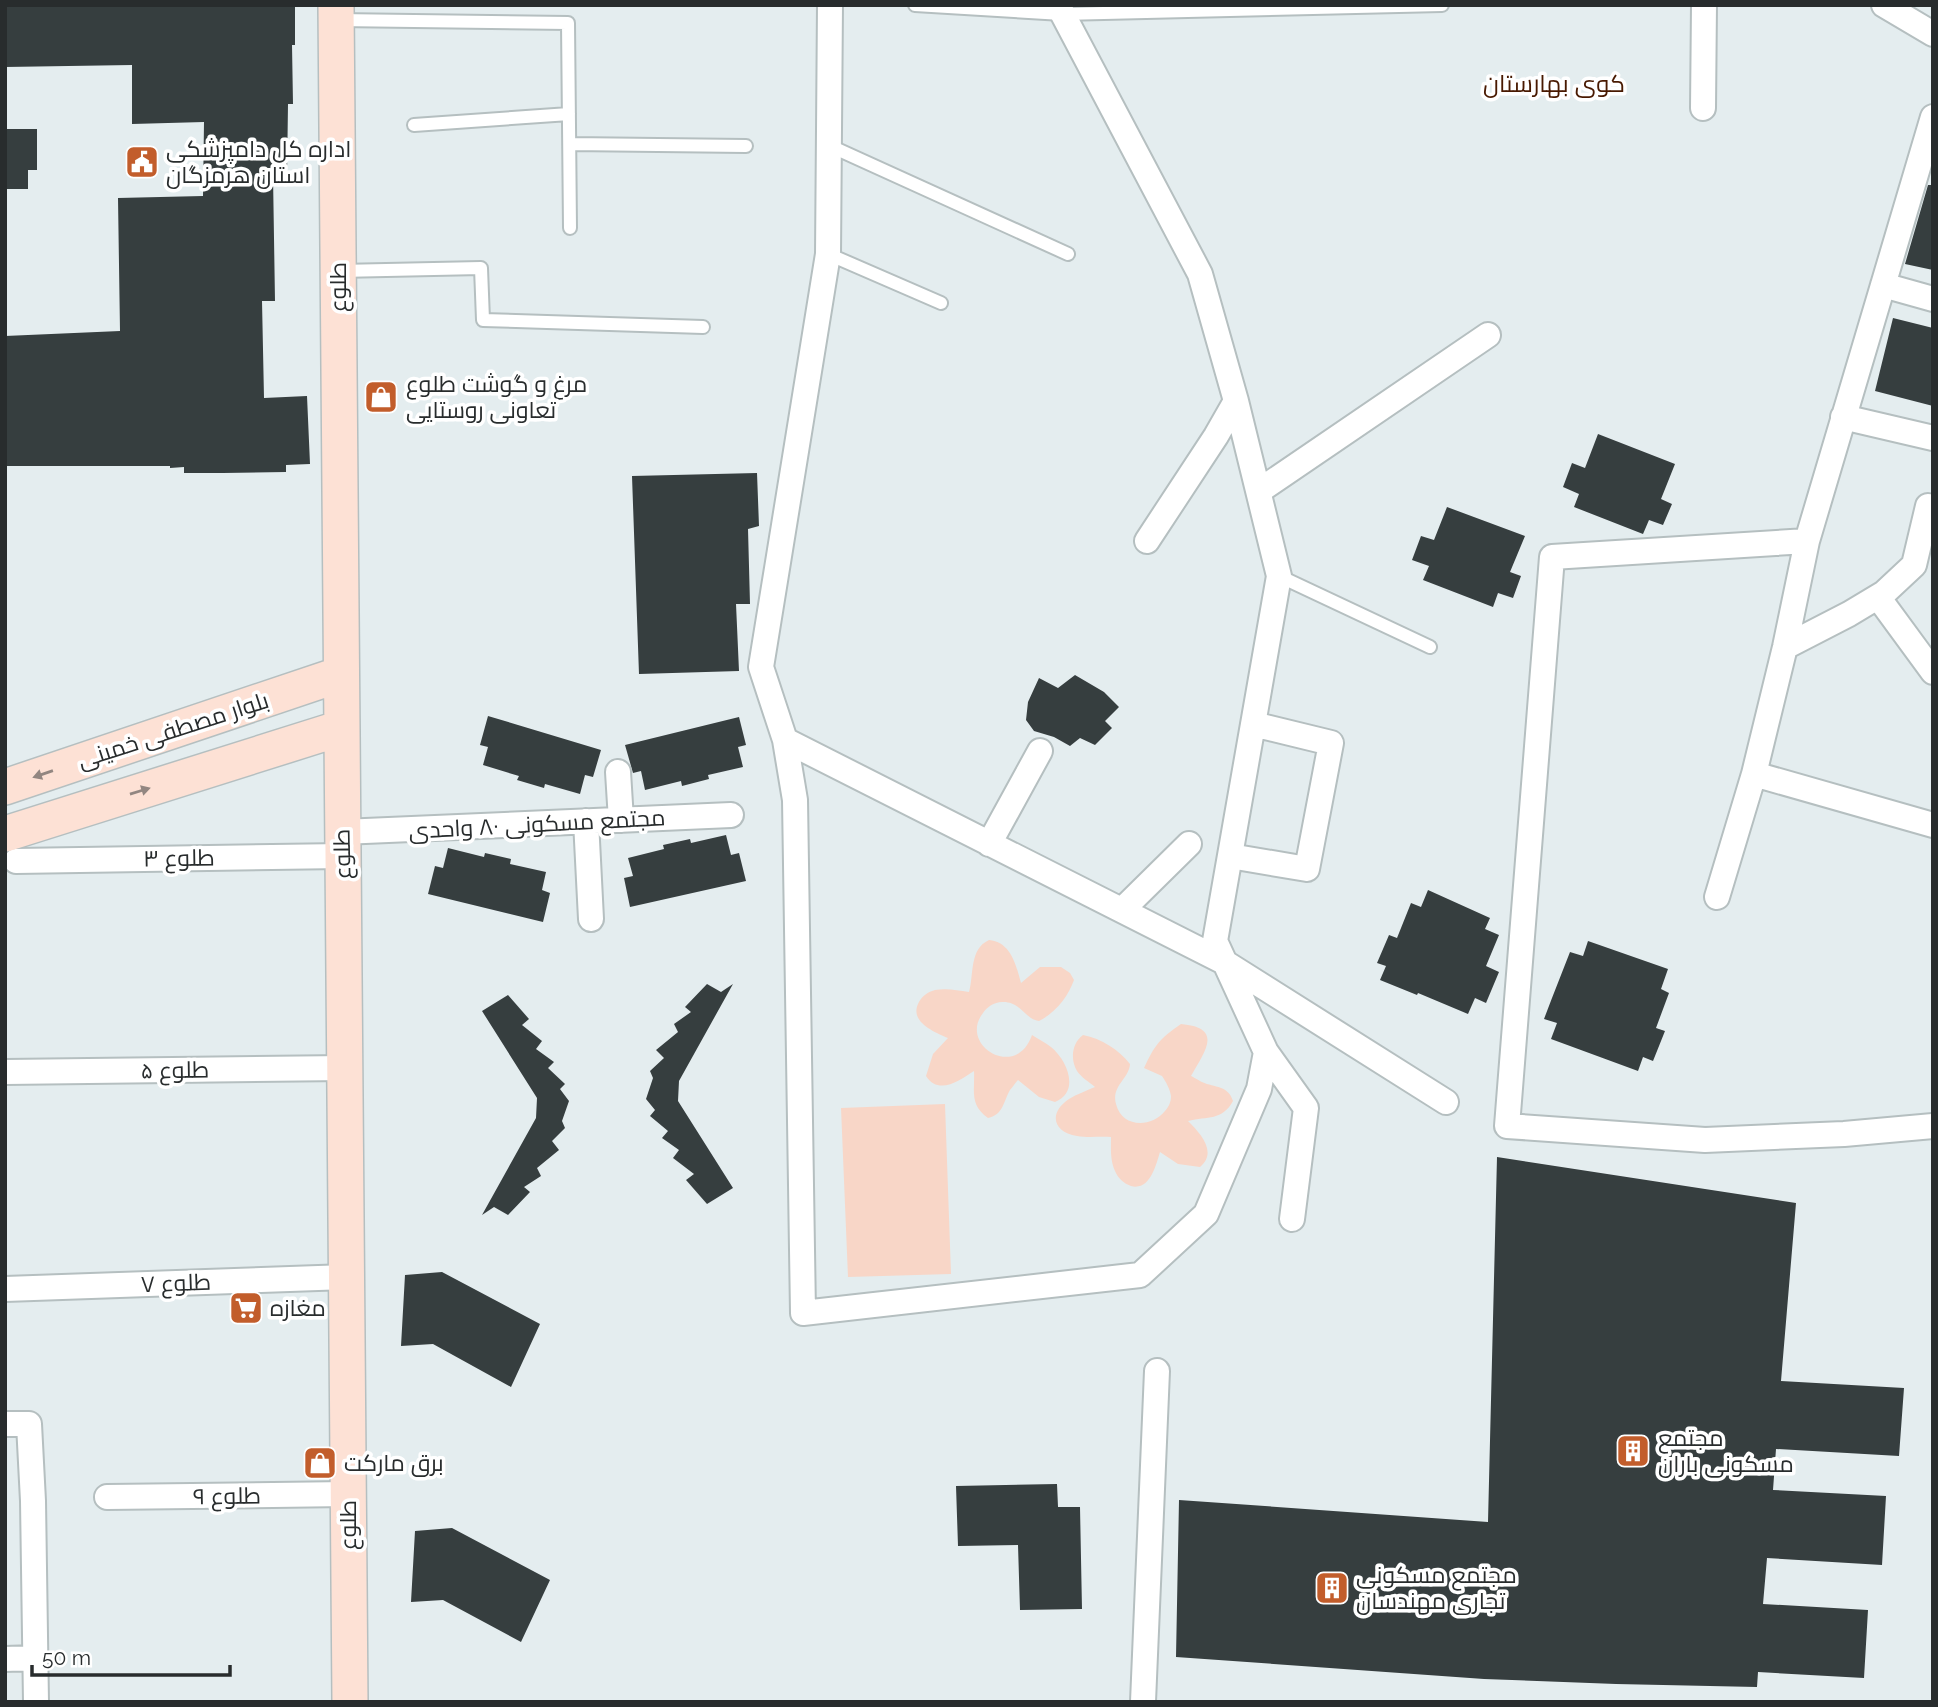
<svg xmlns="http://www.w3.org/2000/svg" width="1938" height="1707" viewBox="0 0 1938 1707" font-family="Raleway,Cairo,sans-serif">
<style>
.green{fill:#f8d6c7}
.building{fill:#363e3f}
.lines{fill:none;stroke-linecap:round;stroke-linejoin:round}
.lane-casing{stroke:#b5bfc0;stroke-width:16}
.street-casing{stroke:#b5bfc0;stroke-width:28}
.secondary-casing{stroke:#b5bfc0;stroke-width:38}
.lane{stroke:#fff;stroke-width:12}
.street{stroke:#fff;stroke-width:24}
.secondary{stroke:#fde1d5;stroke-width:35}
.oneway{fill:#928681}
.labels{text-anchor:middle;stroke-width:7;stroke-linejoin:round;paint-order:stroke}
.poi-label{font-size:23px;fill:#282c2d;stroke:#fff;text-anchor:start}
.street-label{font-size:23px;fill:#282c2d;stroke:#fff}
.neighbourhood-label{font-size:24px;fill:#481901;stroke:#fff}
</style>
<rect width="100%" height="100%" fill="#e4edef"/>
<path class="green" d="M 989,940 C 1011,942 1016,965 1021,983 L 1040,967 L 1061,967 L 1070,973 L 1074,980 C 1068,997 1055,1013 1039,1021 C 1024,1019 1021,1001 1002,1002 C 994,1002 987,1007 983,1013 C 958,1045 1016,1081 1032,1035 C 1038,1039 1046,1043 1051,1047 C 1068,1061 1080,1092 1055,1102 L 1039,1097 L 1018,1080 C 1017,1081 1011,1089 1010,1090 C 1003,1102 1004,1114 988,1118 C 969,1104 975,1091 974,1071 C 960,1080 939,1096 926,1076 L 933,1054 L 948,1038 C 934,1032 910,1022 918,1004 C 921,997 927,992 935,990 C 946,988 957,990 969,992 C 974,975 969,949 989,940 Z
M 1181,1024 C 1224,1028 1205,1051 1191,1076 C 1192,1076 1201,1082 1202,1082 C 1215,1088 1228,1085 1233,1101 C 1222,1121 1208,1116 1188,1121 C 1200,1133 1218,1152 1200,1167 L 1178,1164 L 1160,1152 C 1156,1165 1150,1191 1131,1186 C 1123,1183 1118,1178 1115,1171 C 1110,1160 1111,1149 1111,1137 C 1100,1136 1089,1138 1077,1136 C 1053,1132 1048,1113 1069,1099 C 1077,1094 1086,1091 1095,1087 C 1089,1082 1081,1077 1077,1071 C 1070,1059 1072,1043 1083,1035 C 1102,1039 1118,1049 1130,1064 C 1129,1079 1111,1086 1116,1104 C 1122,1128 1151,1128 1165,1111 C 1169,1106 1171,1102 1171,1096 C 1170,1089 1166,1082 1162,1076 L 1144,1068 C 1155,1045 1159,1039 1181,1024 Z
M 945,1104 L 951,1274 L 848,1277 L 841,1108 Z"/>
<path class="building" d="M 5,5 L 295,5 L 295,45 L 292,45 L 293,104 L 288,104 L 287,175 L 273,175 L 275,301 L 262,301 L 264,398 L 307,396 L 310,464 L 286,465 L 286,472 L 223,473 L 184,473 L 184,467 L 170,468 L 170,466 L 5,466 L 5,336 L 120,331 L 118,198 L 203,196 L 204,122 L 132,124 L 132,65 L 5,67 Z
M 5,129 L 37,129 L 37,170 L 28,170 L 28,189 L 5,189 Z
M 1928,185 L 1933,185 L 1933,270 L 1905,264 Z
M 1893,318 L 1933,328 L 1933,406 L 1875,391 Z
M 1598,434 L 1675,464 L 1661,499 L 1672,504 L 1663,525 L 1649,520 L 1643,534 L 1574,507 L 1579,494 L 1563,487 L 1572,463 L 1585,468 Z
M 757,473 L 759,526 L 748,529 L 750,604 L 736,604 L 739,671 L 639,674 L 632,476 Z
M 1447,507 L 1525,536 L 1510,572 L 1521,576 L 1513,598 L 1498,593 L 1493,607 L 1423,580 L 1429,566 L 1412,560 L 1421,536 L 1434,540 Z
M 1075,675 L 1104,692 L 1119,707 L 1105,721 L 1112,728 L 1095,745 L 1080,738 L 1070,746 L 1054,737 L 1034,731 L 1026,720 L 1028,702 L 1039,678 L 1058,688 Z
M 488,716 L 601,750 L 593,777 L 585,775 L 580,794 L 545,784 L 544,788 L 517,780 L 519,776 L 483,765 L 488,747 L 480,745 Z
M 739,717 L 746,745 L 738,747 L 743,767 L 708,775 L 709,779 L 682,786 L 681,781 L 645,790 L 641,771 L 633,773 L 625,745 Z
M 726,835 L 731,855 L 739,853 L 746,881 L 630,907 L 624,878 L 633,876 L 628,858 L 664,849 L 663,845 L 690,839 L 691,843 Z
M 448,848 L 484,857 L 485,853 L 511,859 L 510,864 L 546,872 L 542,890 L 550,893 L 543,922 L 428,894 L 435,866 L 443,868 Z
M 1428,890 L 1490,918 L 1485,929 L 1499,935 L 1486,966 L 1499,972 L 1486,1003 L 1475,998 L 1468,1014 L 1418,993 L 1417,995 L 1380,980 L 1386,966 L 1377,963 L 1389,935 L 1397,938 L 1411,903 L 1421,907 Z
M 1588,941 L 1668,969 L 1661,989 L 1669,993 L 1656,1028 L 1665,1031 L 1653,1061 L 1643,1057 L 1638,1071 L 1551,1039 L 1557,1023 L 1544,1019 L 1552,998 L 1570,952 L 1583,956 Z
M 707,984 L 721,992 L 733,984 L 679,1081 L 678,1101 L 733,1188 L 707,1204 L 686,1180 L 694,1174 L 673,1158 L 679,1150 L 662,1138 L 668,1131 L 650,1116 L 655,1110 L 646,1099 L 653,1078 L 650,1071 L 664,1058 L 656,1050 L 678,1032 L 674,1024 L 691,1012 L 685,1007 Z
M 508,995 L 529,1019 L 522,1025 L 542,1041 L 536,1049 L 554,1062 L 548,1068 L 565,1084 L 560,1089 L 569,1101 L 562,1121 L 565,1128 L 552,1141 L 559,1150 L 537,1168 L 541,1176 L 524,1187 L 530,1192 L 508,1215 L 494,1207 L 482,1215 L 536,1118 L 537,1098 L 482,1011 Z
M 1497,1157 L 1796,1203 L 1781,1381 L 1904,1388 L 1899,1456 L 1776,1449 L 1773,1490 L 1886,1496 L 1882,1565 L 1767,1558 L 1763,1604 L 1868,1610 L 1864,1678 L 1758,1672 L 1757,1687 L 1616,1684 L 1484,1679 L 1176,1657 L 1179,1500 L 1488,1522 Z
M 442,1272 L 540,1324 L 511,1387 L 433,1344 L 401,1346 L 405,1275 Z
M 1057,1484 L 1058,1507 L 1080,1507 L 1082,1609 L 1020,1610 L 1018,1545 L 958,1546 L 956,1486 Z
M 452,1528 L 550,1580 L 521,1642 L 443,1600 L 411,1602 L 415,1531 Z"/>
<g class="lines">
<defs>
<path id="lane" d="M 915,5 L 1062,14 L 1442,5
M 337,20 L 568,23 L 570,228
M 414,125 L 569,114
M 570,144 L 746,146
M 828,145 L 1068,254
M 828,254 L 941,303
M 339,271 L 481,268 L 483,320 L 703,327
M 1279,576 L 1430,647"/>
<path id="street" d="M 830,5 L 828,254 L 761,667 L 785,740 L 795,800 L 803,1313 L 1140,1275 L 1206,1214 L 1259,1089 L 1266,1052 L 1215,941 L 1279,576 L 1236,401 L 1200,274 L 1058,5
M 1884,5 L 1933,34
M 1703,108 L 1704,5
M 1933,117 L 1807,541 L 1785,647 L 1754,774 L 1933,825
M 1883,285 L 1933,299
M 1843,417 L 1933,438
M 1259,491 L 1488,335
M 1147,541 L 1216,436 L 1236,401
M 1807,541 L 1552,557 L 1507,1126 L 1705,1140 L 1844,1134 L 1933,1126
M 1878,597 L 1933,672
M 1785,647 L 1849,614 L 1884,593 L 1914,565 L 1928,506
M 785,740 L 1224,962 L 1446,1102
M 618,772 L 621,820
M 586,821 L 591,919
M 342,832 L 731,815
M 989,844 L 1040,751
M 1230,856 L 1307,869 L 1331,743 L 1253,724
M 16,861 L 343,856
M 1717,897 L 1754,774
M 1122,910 L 1189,844
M 1266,1052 L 1306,1108 L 1292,1219
M 5,1072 L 345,1068
M 5,1289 L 347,1277
M 5,1424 L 29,1424 L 33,1501 L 36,1702
M 107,1497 L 348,1494
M 5,1659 L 35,1658
M 1143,1702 L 1157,1371"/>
<path id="secondary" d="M 336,5 L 350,1702
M 5,787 L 341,674
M 5,834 L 341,728"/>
</defs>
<use href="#lane" class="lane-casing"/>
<use href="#street" class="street-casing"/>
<use href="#secondary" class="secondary-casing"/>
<use href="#lane" class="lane"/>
<use href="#street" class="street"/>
<use href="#secondary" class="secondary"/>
</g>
<defs><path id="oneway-solid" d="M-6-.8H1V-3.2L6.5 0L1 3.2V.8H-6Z" transform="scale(1.75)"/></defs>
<g class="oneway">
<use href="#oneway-solid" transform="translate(43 774) rotate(161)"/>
<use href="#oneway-solid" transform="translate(140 791) rotate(-17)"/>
</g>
<defs>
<symbol id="civic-square" viewBox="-11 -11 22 22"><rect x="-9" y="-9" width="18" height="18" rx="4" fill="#c25d2b" stroke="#fff"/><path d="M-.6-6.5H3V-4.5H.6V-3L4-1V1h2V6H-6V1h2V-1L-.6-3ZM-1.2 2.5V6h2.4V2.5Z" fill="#fff"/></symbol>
<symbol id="shop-square" viewBox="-11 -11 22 22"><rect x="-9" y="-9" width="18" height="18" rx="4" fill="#c25d2b" stroke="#fff"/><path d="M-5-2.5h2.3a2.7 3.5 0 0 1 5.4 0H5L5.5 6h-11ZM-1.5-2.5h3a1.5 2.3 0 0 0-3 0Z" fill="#fff"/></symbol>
<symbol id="supermarket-square" viewBox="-11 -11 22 22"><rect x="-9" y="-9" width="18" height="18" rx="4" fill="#c25d2b" stroke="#fff"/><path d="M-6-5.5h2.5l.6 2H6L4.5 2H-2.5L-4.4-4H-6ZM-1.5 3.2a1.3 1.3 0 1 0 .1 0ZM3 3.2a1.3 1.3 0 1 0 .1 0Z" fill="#fff"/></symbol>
<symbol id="building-square" viewBox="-11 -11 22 22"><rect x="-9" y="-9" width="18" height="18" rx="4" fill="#c25d2b" stroke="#fff"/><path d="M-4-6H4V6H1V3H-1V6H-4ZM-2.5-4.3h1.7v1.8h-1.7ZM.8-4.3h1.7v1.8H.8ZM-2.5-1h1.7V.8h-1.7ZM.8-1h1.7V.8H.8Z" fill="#fff"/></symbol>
</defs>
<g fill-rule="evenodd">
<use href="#civic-square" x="123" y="143" width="38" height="38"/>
<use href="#shop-square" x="362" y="378" width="38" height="38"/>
<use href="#supermarket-square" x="227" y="1289" width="38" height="38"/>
<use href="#building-square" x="1614" y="1432" width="38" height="38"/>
<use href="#shop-square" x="301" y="1444" width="38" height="38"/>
<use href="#building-square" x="1313" y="1569" width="38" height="38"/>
</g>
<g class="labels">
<g class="poi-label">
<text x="166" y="157">اداره کل دامپزشکی<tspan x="166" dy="26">استان هرمزگان</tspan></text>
<text x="406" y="392">مرغ و گوشت طلوع<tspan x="406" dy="26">تعاونی روستایی</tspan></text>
<text x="270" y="1316">مغازه</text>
<text x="1658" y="1446">مجتمع<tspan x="1658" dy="26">مسکونی باران</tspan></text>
<text x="344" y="1471">برق مارکت</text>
<text x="1356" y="1583">مجتمع مسکونی<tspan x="1356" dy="26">تجاری مهندسان</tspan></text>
</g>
<g class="street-label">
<text transform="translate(338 287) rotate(-90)" y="8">طلوع</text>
<text transform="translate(173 730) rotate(-18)" y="8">بلوار مصطفی خمینی</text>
<text transform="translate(537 824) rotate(-3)" y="8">مجتمع مسکونی ۸۰ واحدی</text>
<text transform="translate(342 854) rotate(-91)" y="8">طلوع</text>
<text transform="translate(179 858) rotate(-1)" y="8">طلوع ۳</text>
<text transform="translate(175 1070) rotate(-1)" y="8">طلوع ۵</text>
<text transform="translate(176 1283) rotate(-2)" y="8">طلوع ۷</text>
<text transform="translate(227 1496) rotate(-1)" y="8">طلوع ۹</text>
<text transform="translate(348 1525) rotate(-90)" y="8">طلوع</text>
</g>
<g class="neighbourhood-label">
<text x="1554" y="92">کوی بهارستان</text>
</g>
</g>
<rect width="1938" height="1707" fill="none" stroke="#282c2d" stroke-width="14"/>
<path d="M32 1665v10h198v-10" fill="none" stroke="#282c2d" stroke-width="3.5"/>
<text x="42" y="1665" font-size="21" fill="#282c2d" stroke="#ffffff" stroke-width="5" paint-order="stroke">50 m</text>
</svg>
